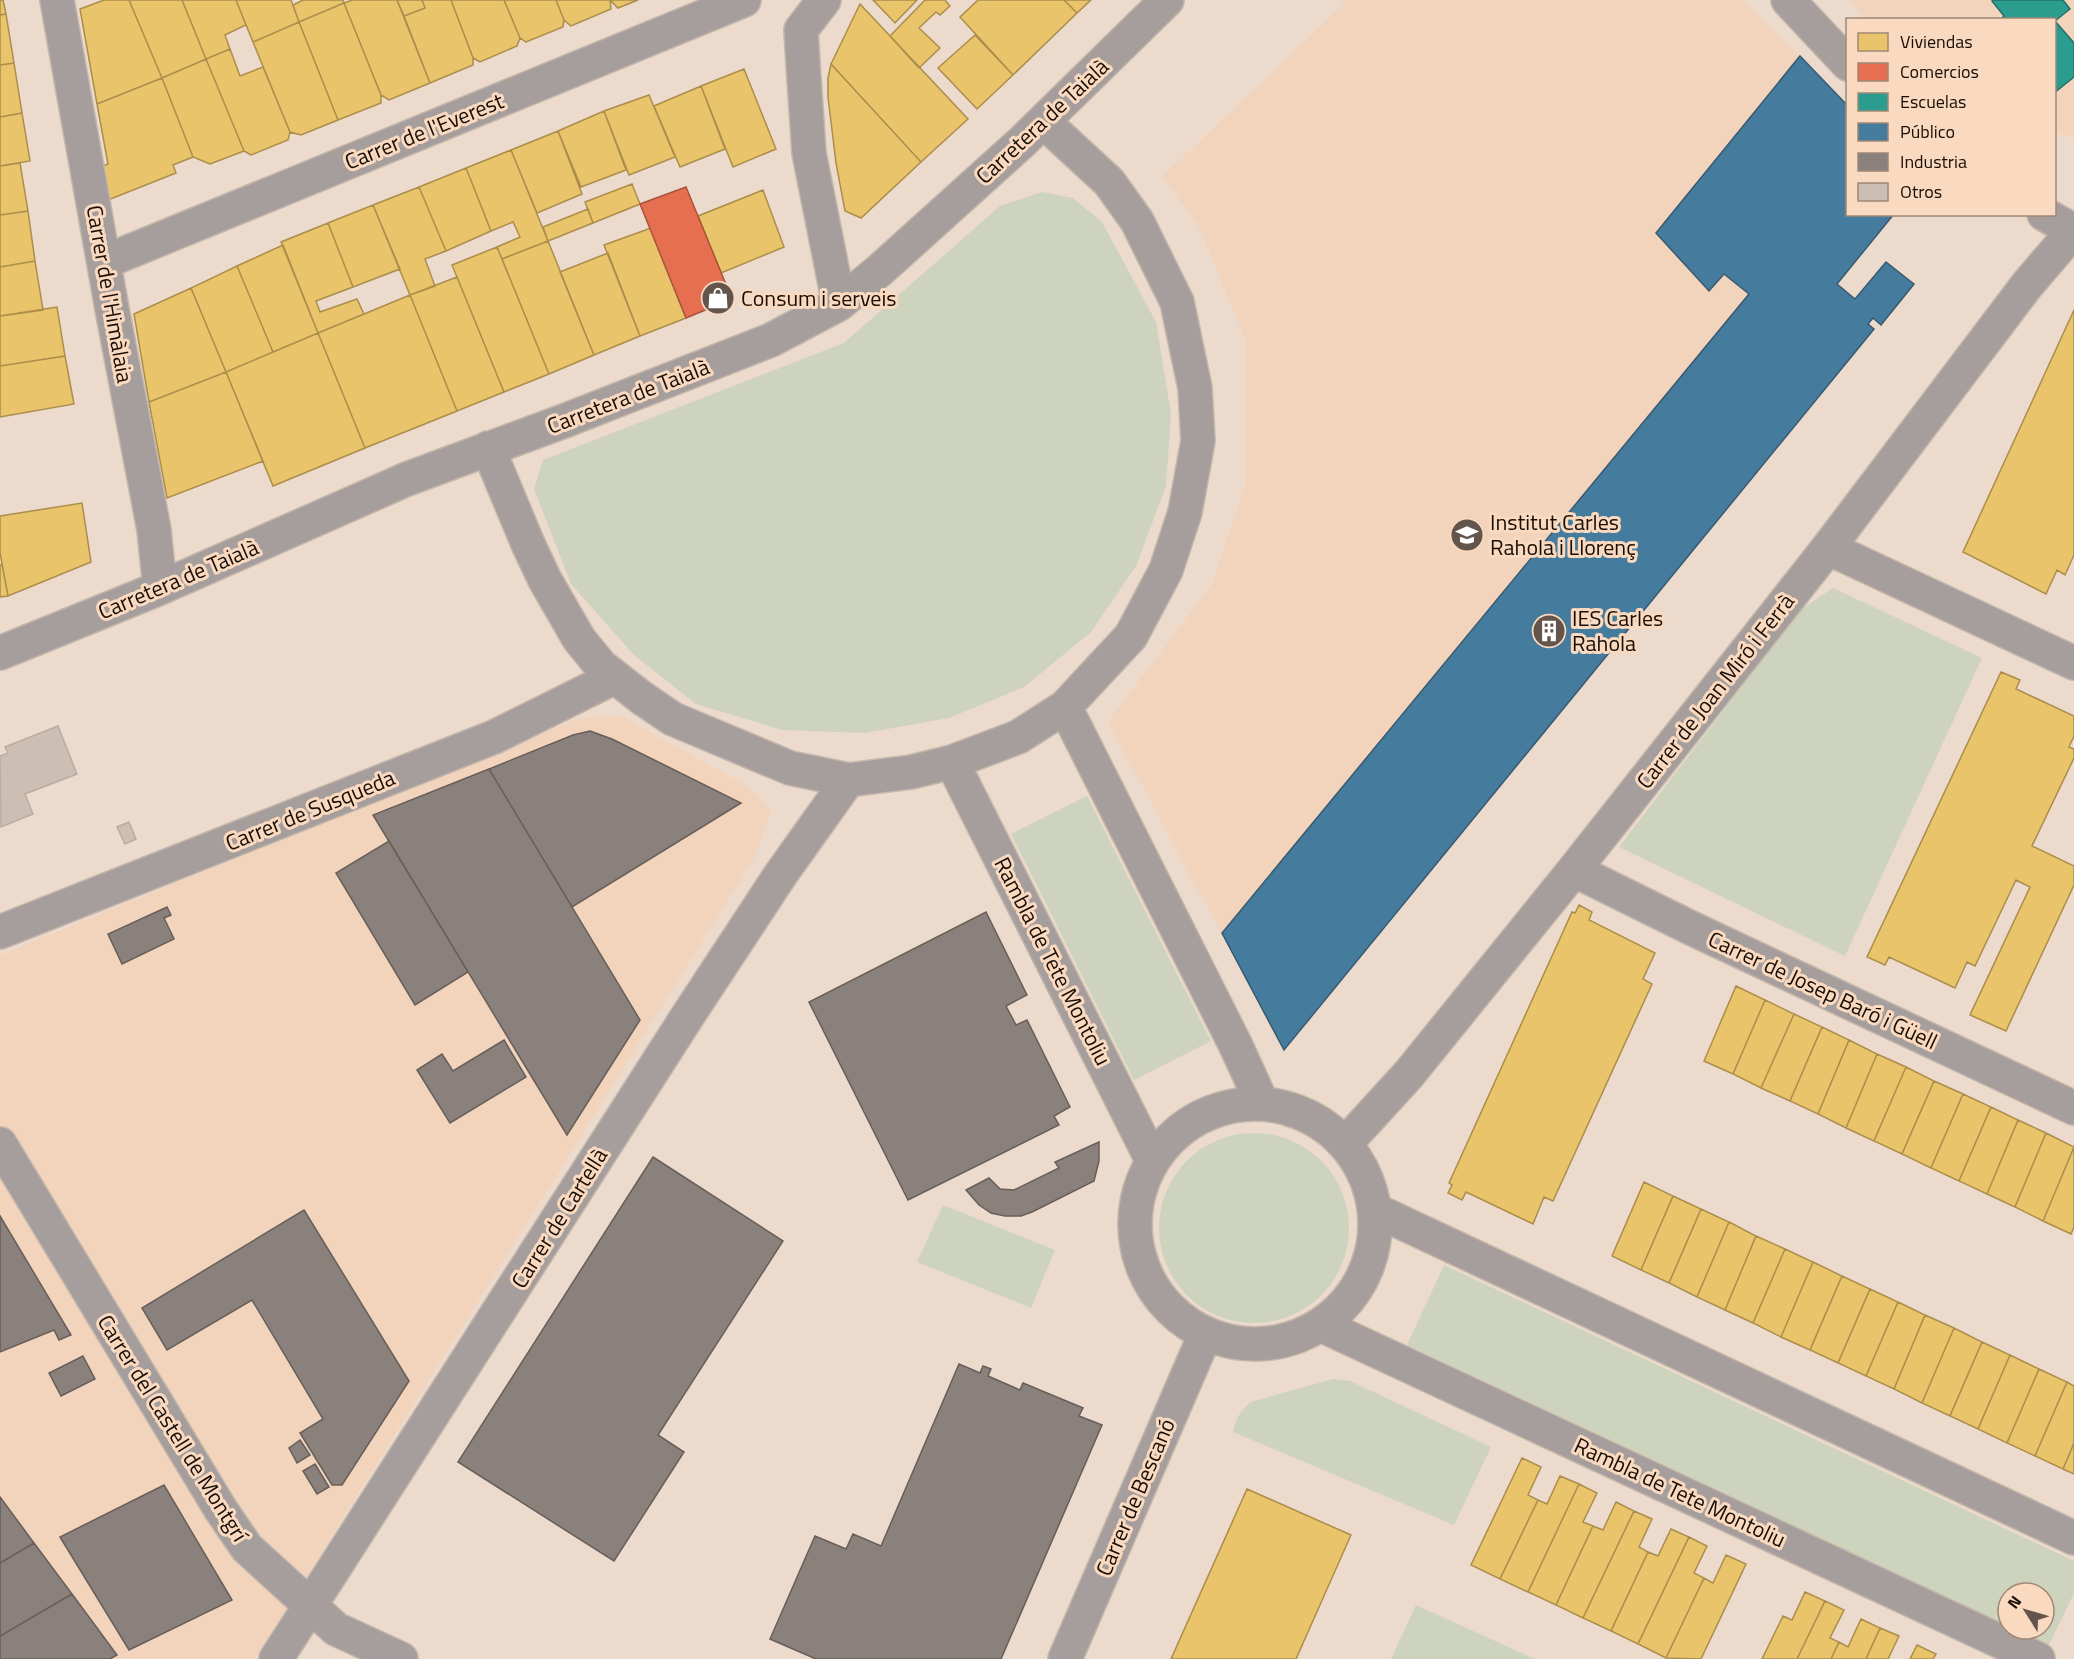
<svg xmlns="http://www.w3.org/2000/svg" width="2074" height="1659" viewBox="0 0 2074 1659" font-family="'Titillium Web',sans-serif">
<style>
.built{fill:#f2d4bd}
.green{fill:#ced3bd}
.homes{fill:#e9c46a;stroke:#ab8d4c;stroke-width:1.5}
.shops{fill:#e76f51;stroke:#a9523a;stroke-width:1.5}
.schools{fill:#2a9d8f;stroke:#257266;stroke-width:1.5}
.public{fill:#457b9d;stroke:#385a70;stroke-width:1.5}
.industry{fill:#8a817c;stroke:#685e59;stroke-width:1.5}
.building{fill:#cdbeb3;stroke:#b9aca1;stroke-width:1.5}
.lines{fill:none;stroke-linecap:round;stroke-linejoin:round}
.street-casing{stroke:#c4b6ab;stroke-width:36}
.street{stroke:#a59e9c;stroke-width:33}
.labels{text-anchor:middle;stroke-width:6;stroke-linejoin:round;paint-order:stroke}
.street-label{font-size:22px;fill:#190e06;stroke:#f9d9bf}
.poi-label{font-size:22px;fill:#190e06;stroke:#f9d9bf;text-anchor:start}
</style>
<rect width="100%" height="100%" fill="#ecdacc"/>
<path class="built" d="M 1348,0 L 1744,0 L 1800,56 L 1848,214 L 1894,215 L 1837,285 L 1855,299 L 1886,262 L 1914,284 L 1881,325 L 1873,318 L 1869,324 L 1874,329 L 1284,1050 L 1108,722 L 1212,584 L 1245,486 L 1246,341 L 1200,229 L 1163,176 Z
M 1848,0 L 2074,0 L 2074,138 L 2055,133 L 2054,20 L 1865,19 Z
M 621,716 L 749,787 L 771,811 L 755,857 L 255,1659 L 0,1659 L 0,955 L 580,718 Z"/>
<path class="green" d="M 1042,192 L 1073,198 L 1102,222 L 1156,322 L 1171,414 L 1166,486 L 1136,566 L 1091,632 L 1024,687 L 949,718 L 865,733 L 782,730 L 696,704 L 634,655 L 571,584 L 534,489 L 543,460 L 844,343 L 1000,206 Z
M 1833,588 L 1982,658 L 1845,956 L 1619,847 L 1800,610 Z
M 1087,796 L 1211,1041 L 1134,1080 L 1011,834 Z
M1159 1228a95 95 0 1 1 190 0a95 95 0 1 1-190 0Z
M 943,1205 L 1055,1250 L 1031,1308 L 917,1262 Z
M 1444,1265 L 2074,1561 L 2074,1593 L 2049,1645 L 2014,1629 L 2044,1629 L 2044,1593 L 2008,1593 L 2008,1626 L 1407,1345 Z
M 1333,1379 L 1350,1381 L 1491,1447 L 1454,1525 L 1233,1432 C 1236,1418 1240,1411 1251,1402 Z
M 1416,1605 L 1535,1659 L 1391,1659 Z"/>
<path class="homes" d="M 0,0 L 3,0 L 6,14 L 0,15 Z
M 104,0 L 129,0 L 162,78 L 97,104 L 80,9 Z
M 129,0 L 182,0 L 206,59 L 162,78 Z
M 182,0 L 236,0 L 246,25 L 225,35 L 230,49 L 206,59 Z
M 236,0 L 291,0 L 299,22 L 253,42 Z
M 303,0 L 343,0 L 344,3 L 299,22 L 293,5 Z
M 352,0 L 397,0 L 430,83 L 389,100 L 381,95 L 344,3 Z
M 397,0 L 422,0 L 425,8 L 404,16 Z
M 422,0 L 451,0 L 473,58 L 473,65 L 430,83 L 404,16 L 425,8 Z
M 451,0 L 504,0 L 520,38 L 517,46 L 480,62 L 473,58 Z
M 504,0 L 556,0 L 564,20 L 563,27 L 526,42 L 520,38 Z
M 556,0 L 610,0 L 611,9 L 571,26 L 564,20 Z
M 610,0 L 638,0 L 618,8 Z
M 873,0 L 917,0 L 895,23 Z
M 925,0 L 945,0 L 950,6 L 940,15 L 936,12 L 919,28 L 940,48 L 919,68 L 890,36 Z
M 978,0 L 1064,0 L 1077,13 L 1013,75 L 960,17 Z
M 1064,0 L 1091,0 L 1077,13 Z
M 344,3 L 381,95 L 381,103 L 338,120 L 299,22 Z
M 860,4 L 968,119 L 921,162 L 831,64 Z
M 6,14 L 14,63 L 0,65 L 0,15 Z
M 299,22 L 338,120 L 301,135 L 290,132 L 253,42 Z
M 975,35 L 1013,75 L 977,109 L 938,68 Z
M 230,49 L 240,76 L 263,67 L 290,132 L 288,140 L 251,155 L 244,151 L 206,59 Z
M 206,59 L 244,151 L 210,164 L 193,157 L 162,78 Z
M 14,63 L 22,113 L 0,117 L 0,65 Z
M 831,64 L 921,162 L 861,218 L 845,211 L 836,163 L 828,97 L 828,78 Z
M 744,69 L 776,149 L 733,167 L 701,86 Z
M 162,78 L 193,157 L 173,165 L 176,173 L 108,200 L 102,166 L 108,164 L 97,104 Z
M 701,86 L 725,149 L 680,167 L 654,106 Z
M 649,95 L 675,157 L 629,175 L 604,111 Z
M 604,111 L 626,170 L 581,187 L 558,131 Z
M 22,113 L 30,161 L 0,166 L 0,117 Z
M 558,131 L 582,194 L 537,213 L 511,150 Z
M 511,150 L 548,241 L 502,259 L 497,247 L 520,237 L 513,222 L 491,231 L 466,168 Z
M 20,163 L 28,211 L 0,215 L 0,166 Z
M 466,168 L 491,231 L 446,251 L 419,187 Z
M 632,184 L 640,204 L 593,223 L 585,202 Z
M 419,187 L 446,251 L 425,259 L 435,286 L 410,295 L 373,205 Z
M 763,190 L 784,247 L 721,273 L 698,216 Z
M 373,205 L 400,269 L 353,287 L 328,223 Z
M 588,209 L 593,223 L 548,241 L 543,227 Z
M 28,211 L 35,261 L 0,267 L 0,215 Z
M 328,223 L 353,287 L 316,301 L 320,312 L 357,299 L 364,314 L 318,333 L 281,242 Z
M 651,228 L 686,318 L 640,336 L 604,245 Z
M 548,241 L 594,355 L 549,374 L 502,259 Z
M 283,245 L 318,333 L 273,352 L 237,266 Z
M 497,247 L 549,374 L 504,392 L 452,265 Z
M 608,253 L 640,336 L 594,355 L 560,272 Z
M 35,261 L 43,310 L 0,316 L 0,267 Z
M 237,266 L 273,352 L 226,372 L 191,288 Z
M 457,277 L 504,392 L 457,411 L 410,295 Z
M 191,288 L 226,372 L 149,402 L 134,314 Z
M 410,295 L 457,411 L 365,448 L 318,333 Z
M 57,307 L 65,356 L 0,366 L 0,316 Z
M 2074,310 L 2074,555 L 2065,575 L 2057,570 L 2046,594 L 1963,552 Z
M 318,333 L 365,448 L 273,486 L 226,372 Z
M 65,356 L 74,404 L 0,417 L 0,366 Z
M 226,372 L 263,461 L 167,498 L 149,402 Z
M 82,503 L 91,562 L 8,596 L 0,553 L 0,516 Z
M 2,564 L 8,596 L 0,597 L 0,565 Z
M 2001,672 L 2020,680 L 2016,689 L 2074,716 L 2074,736 L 2069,747 L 2074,749 L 2074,758 L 2032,846 L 2074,866 L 2074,885 L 2006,1031 L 1970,1015 L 2030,887 L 2016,880 L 1975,966 L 1967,962 L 1955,988 L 1889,957 L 1885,965 L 1867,957 Z
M 1579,905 L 1592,912 L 1589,920 L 1655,953 L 1643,979 L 1652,984 L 1553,1201 L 1544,1197 L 1533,1224 L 1466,1192 L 1462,1200 L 1448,1193 L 1452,1185 L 1449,1183 L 1572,912 L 1575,913 Z
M 1736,986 L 1765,1000 L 1733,1074 L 1704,1061 Z
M 1765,1000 L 1794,1014 L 1761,1088 L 1733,1074 Z
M 1794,1014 L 1822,1027 L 1790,1101 L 1761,1088 Z
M 1822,1027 L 1849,1040 L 1818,1114 L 1790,1101 Z
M 1849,1040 L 1877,1054 L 1846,1128 L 1818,1114 Z
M 1877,1054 L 1906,1067 L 1874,1141 L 1846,1128 Z
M 1906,1067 L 1934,1081 L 1902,1154 L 1874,1141 Z
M 1934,1081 L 1963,1094 L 1931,1168 L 1902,1154 Z
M 1963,1094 L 1991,1107 L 1959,1181 L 1931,1168 Z
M 1991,1107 L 2018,1120 L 1987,1194 L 1959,1181 Z
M 2018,1120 L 2046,1133 L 2015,1207 L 1987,1194 Z
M 2046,1133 L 2074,1147 L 2043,1221 L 2015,1207 Z
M 2074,1147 L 2074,1227 L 2071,1234 L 2043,1221 Z
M 1644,1182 L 1673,1196 L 1641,1270 L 1612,1256 Z
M 1673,1196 L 1701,1209 L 1669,1283 L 1641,1270 Z
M 1701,1209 L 1729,1222 L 1697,1297 L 1669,1283 Z
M 1729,1222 L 1756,1236 L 1725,1310 L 1697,1297 Z
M 1756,1236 L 1785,1249 L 1753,1323 L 1725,1310 Z
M 1785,1249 L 1813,1262 L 1781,1337 L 1753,1323 Z
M 1813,1262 L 1842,1276 L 1810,1350 L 1781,1337 Z
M 1842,1276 L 1870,1289 L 1838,1363 L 1810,1350 Z
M 1870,1289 L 1898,1302 L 1866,1376 L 1838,1363 Z
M 1898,1302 L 1925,1315 L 1894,1389 L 1866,1376 Z
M 1925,1315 L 1954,1328 L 1922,1403 L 1894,1389 Z
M 1954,1328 L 1982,1342 L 1950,1416 L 1922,1403 Z
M 1982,1342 L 2010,1355 L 1978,1429 L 1950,1416 Z
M 2010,1355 L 2039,1369 L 2007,1443 L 1978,1429 Z
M 2039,1369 L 2067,1382 L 2035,1456 L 2007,1443 Z
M 2067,1382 L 2074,1386 L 2074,1443 L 2063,1469 L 2035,1456 Z
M 2074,1443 L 2074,1474 L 2063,1469 Z
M 1522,1458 L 1541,1467 L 1528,1495 L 1538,1500 L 1500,1579 L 1471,1565 Z
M 1560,1476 L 1579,1484 L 1528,1592 L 1500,1579 L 1538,1500 L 1547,1504 Z
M 1579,1484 L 1597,1493 L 1583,1522 L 1593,1526 L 1556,1605 L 1528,1592 Z
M 1247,1489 L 1351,1535 L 1296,1659 L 1171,1659 Z
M 1616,1502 L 1634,1511 L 1583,1618 L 1556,1605 L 1593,1526 L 1603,1530 Z
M 1634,1511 L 1652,1519 L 1639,1547 L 1648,1552 L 1611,1631 L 1583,1618 Z
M 1671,1529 L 1689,1537 L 1638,1644 L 1611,1631 L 1648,1552 L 1658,1556 Z
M 1689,1537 L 1707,1546 L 1694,1573 L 1704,1578 L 1666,1658 L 1638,1644 Z
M 1726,1555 L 1746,1564 L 1701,1659 L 1666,1658 L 1704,1578 L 1713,1583 Z
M 1805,1592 L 1825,1601 L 1797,1659 L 1762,1659 L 1783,1616 L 1792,1620 Z
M 1825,1601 L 1844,1610 L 1830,1638 L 1839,1642 L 1831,1659 L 1797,1659 Z
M 1861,1619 L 1880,1628 L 1866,1659 L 1831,1659 L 1839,1642 L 1848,1647 Z
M 1880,1628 L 1899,1636 L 1888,1659 L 1866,1659 Z
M 1917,1645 L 1936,1654 L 1933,1659 L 1910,1659 Z"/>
<path class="shops" d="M 686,187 L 732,299 L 686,318 L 640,204 Z"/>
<path class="schools" d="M 1993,0 L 2063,0 L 2070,9 L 2055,21 L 2074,43 L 2074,77 L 2054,93 L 2054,20 L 2000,20 L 2004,16 L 1992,1 Z"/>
<path class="public" d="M 1800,56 L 1848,106 L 1848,214 L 1894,214 L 1837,284 L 1855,299 L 1886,262 L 1914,284 L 1881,325 L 1873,318 L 1868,324 L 1874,329 L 1284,1050 L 1222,933 L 1749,294 L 1724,274 L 1709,291 L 1656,233 Z"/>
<path class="industry" d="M 590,731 L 612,739 L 741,803 L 572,907 L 489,769 L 573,735 Z
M 489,769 L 640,1020 L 567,1135 L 373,815 Z
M 389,841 L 468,972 L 415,1005 L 336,873 Z
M 167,907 L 171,915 L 164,918 L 174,939 L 122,964 L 108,934 Z
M 986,912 L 1027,995 L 1006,1006 L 1016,1025 L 1027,1020 L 1070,1107 L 1054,1116 L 1059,1125 L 908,1200 L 809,1002 Z
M 504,1040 L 526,1077 L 450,1123 L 417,1070 L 442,1054 L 453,1071 Z
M 1099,1142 L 1099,1161 L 1094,1181 L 1032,1212 L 1021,1216 L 1005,1216 L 991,1213 L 979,1205 L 966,1190 L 989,1178 L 1000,1189 L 1014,1190 L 1059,1168 L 1055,1162 Z
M 653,1157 L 783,1241 L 658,1435 L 684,1452 L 614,1561 L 458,1462 Z
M 304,1210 L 409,1381 L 342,1485 L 332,1485 L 300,1433 L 323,1419 L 252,1300 L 167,1350 L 142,1308 Z
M 0,1216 L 71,1335 L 59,1340 L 54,1330 L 0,1352 Z
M 83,1356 L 95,1379 L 61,1396 L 49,1373 Z
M 959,1364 L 980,1373 L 983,1366 L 991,1369 L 988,1376 L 1020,1390 L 1023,1383 L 1083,1408 L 1079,1416 L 1102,1425 L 1001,1659 L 816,1659 L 770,1639 L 815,1536 L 846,1549 L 853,1534 L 881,1546 Z
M 300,1440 L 310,1455 L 297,1463 L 289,1448 Z
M 315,1464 L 329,1487 L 317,1494 L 303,1471 Z
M 164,1485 L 232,1600 L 129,1650 L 60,1537 Z
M 0,1497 L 34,1543 L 0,1563 Z
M 34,1543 L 72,1594 L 0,1636 L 0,1563 Z
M 72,1594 L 117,1655 L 110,1659 L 0,1659 L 0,1636 Z"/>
<path class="building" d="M 58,726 L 77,774 L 25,794 L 33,814 L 1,827 L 0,756 L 8,753 L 5,747 Z
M 129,822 L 136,839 L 125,844 L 117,827 Z"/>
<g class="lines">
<defs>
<path id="street" d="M 57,0 L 112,309 L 154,530 L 160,588
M 824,0 L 801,30 L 803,64 L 809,153 L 839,304
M 1788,0 L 1848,64
M 2044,214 L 2074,231
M 104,262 L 744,0
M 488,448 L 528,544 L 545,580 L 579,639 L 601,666 L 642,698 L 673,719 L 790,768 L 848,780 L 911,772 L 952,762 L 1018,737 L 1065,707 L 1131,636 L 1166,570 L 1185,512 L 1198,441 L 1195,388 L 1177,302 L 1137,221 L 1109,182 L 1044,122
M 1828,548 L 2074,663
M 0,653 L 160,588 L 407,479 L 564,421 L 771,340 L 839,304 L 880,270 L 1023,141 L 1167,0
M 1065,707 L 1236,1046 L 1262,1103
M 952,762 L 1152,1160
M 1574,870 L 1691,928 L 2074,1108
M 0,932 L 494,737 L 615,677
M1135 1224a120 120 0 1 1 240 0a120 120 0 1 1-240 0Z
M 0,1144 L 221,1510 L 247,1548 L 336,1629 L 401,1659
M 1345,1144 L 1409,1074 L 1574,870 L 1828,548 L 2027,285 L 2074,230
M 1375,1210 L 2074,1538
M 1321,1325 L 2038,1659
M 276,1659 L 685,1020 L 781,874 L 848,780
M 1065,1659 L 1205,1335"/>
</defs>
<use href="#street" class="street-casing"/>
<use href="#street" class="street"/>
</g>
<defs>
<symbol id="shop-disc" viewBox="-11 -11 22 22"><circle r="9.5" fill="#63554b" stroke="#f9d9bf"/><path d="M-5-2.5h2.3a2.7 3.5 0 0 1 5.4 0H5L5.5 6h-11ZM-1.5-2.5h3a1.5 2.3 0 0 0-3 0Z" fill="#fff"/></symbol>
<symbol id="school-disc" viewBox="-11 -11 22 22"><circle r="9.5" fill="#63554b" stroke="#f9d9bf"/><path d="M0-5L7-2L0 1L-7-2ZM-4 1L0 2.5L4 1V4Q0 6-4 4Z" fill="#fff"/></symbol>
<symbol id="building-disc" viewBox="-11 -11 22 22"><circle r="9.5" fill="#63554b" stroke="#f9d9bf"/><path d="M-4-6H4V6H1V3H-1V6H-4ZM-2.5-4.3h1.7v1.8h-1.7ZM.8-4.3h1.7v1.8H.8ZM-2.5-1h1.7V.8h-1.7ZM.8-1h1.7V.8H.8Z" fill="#fff"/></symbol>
</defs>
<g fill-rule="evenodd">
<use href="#shop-disc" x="699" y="279" width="38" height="38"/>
<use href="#school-disc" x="1448" y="516" width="38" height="38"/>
<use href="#building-disc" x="1530" y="612" width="38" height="38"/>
</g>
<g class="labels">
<g class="street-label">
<text transform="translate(1042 121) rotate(-43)" y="8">Carretera de Taialà</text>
<text transform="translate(424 131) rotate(-22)" y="8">Carrer de l'Everest</text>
<text transform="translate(110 294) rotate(80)" y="8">Carrer de l'Himàlaia</text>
<text transform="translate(628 396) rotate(-21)" y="8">Carretera de Taialà</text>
<text transform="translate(178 579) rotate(-23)" y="8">Carretera de Taialà</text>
<text transform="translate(1715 691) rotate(-52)" y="8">Carrer de Joan Miró i Ferrà</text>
<text transform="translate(310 810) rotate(-22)" y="8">Carrer de Susqueda</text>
<text transform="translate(1053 961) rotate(63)" y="8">Rambla de Tete Montoliu</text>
<text transform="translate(1823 990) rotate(25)" y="8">Carrer de Josep Baró i Güell</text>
<text transform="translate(559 1218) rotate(-58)" y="8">Carrer de Cartellà</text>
<text transform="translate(173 1428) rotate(58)" y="8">Carrer del Castell de Montgrí</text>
<text transform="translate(1680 1492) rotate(25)" y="8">Rambla de Tete Montoliu</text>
<text transform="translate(1135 1497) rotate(-67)" y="8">Carrer de Bescanó</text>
</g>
<g class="poi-label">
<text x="741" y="306">Consum i serveis</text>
<text x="1490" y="530">Institut Carles<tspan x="1490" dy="25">Rahola i Llorenç</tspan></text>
<text x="1572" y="626">IES Carles<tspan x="1572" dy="25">Rahola</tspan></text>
</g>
</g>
<rect x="1846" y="18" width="210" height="198" fill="#f9d9bf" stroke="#9f8875" stroke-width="1.5"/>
<rect x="1858" y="33" width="30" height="18" fill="#e9c46a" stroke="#9f8875" stroke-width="1.5"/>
<text x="1900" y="48" font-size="18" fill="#190e06">Viviendas</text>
<rect x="1858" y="63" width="30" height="18" fill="#e76f51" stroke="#9f8875" stroke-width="1.5"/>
<text x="1900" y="78" font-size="18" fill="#190e06">Comercios</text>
<rect x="1858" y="93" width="30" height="18" fill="#2a9d8f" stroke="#9f8875" stroke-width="1.5"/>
<text x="1900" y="108" font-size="18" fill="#190e06">Escuelas</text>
<rect x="1858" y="123" width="30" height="18" fill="#457b9d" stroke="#9f8875" stroke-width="1.5"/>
<text x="1900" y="138" font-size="18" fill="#190e06">Público</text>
<rect x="1858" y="153" width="30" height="18" fill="#8a817c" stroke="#9f8875" stroke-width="1.5"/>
<text x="1900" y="168" font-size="18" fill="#190e06">Industria</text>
<rect x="1858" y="183" width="30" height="18" fill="#cdbeb3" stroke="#9f8875" stroke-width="1.5"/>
<text x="1900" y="198" font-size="18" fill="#190e06">Otros</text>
<g transform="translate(2026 1611) rotate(307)"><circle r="28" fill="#f9d9bf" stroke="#9f8875" stroke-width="1.5"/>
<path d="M0-4.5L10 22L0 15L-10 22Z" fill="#63554b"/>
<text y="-9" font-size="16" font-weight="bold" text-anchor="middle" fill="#190e06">N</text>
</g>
</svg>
